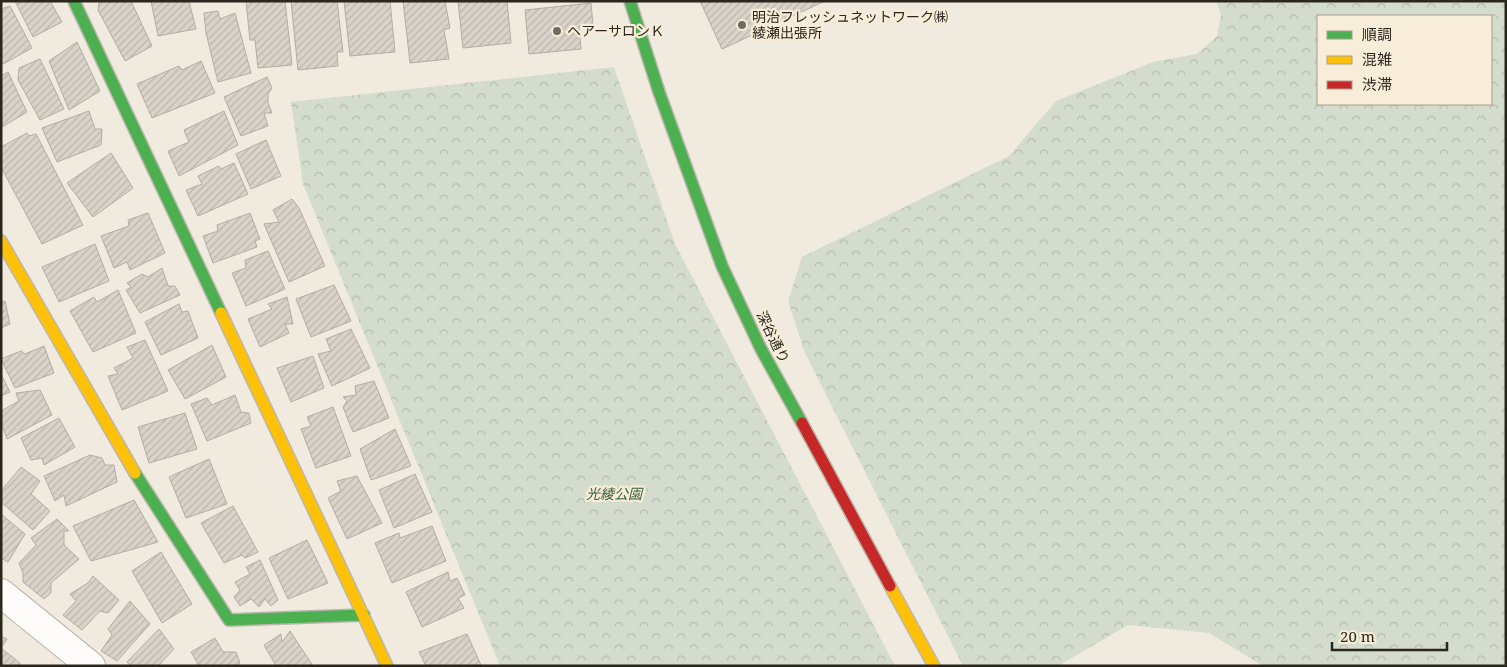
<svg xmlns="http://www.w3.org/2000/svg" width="1507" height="667" viewBox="0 0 1507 667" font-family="'Noto Serif','Noto Sans JP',serif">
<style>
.forest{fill:url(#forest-crowns);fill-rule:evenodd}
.building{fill:url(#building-hatch);stroke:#b2aca4}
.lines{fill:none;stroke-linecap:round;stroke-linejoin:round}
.street-casing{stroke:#bbb7ae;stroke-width:30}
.fast-casing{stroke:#bbb7ae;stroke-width:14}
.slow-casing{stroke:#bbb7ae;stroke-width:14}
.jam-casing{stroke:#bbb7ae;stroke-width:14}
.street{stroke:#fdfcfa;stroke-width:28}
.fast{stroke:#4caf50;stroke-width:11}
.slow{stroke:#ffc107;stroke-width:11}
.jam{stroke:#c62828;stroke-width:11}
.poi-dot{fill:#706c62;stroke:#f8edd8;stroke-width:2}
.labels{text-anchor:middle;stroke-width:4.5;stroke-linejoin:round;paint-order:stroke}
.poi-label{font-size:14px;fill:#2b271f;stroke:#f8edd8;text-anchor:start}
.street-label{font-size:14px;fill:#2b271f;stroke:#f8edd8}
.park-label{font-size:14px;font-style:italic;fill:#34603f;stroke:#f8edd8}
</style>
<defs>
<pattern id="forest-crowns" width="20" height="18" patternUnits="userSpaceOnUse" patternTransform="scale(1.25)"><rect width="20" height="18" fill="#d3dccd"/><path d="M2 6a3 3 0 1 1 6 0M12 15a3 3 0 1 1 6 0" fill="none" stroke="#b5bdb0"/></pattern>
<pattern id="building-hatch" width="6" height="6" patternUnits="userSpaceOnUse" patternTransform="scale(1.25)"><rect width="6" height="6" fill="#dad3ca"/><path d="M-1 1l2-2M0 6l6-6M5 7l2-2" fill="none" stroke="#bbb5ad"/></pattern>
</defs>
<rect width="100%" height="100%" fill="#f1ebdf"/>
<path class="forest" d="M 1216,1 L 1506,1 L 1506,666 L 1263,666 L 1209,633 L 1128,625 L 1058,666 L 963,666 L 805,353 L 788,301 L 802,257 L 1009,156 L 1056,101 L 1153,62 L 1197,54 L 1217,36 L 1221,15 ZM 1318,16 L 1491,16 L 1491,104 L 1318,104 Z
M 614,67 L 675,244 L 895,666 L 500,666 L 303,184 L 291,102 Z"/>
<path class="building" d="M 15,1 L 50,1 L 62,22 L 33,37 Z
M 103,1 L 131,1 L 152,46 L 125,61 L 98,10 L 99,3 Z
M 151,1 L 189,1 L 196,29 L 158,36 Z
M 246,1 L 285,1 L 292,65 L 258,68 L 255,40 L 250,40 Z
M 291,1 L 337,1 L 343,52 L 337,52 L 338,66 L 298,70 Z
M 344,1 L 390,1 L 395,52 L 350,56 Z
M 403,1 L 445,1 L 450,28 L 444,30 L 449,59 L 410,63 Z
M 458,1 L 507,1 L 511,43 L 463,48 Z
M 700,1 L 825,1 L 722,49 Z
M 591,3 L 593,25 L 579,26 L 581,49 L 529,54 L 525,10 Z
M 10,6 L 32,48 L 3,64 L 1,60 L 1,9 Z
M 218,11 L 220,19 L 235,13 L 251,73 L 218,82 L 206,33 L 204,13 Z
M 77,42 L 100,91 L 69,110 L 49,61 Z
M 40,59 L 64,109 L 40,120 L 18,80 L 19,68 Z
M 201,61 L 215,93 L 152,118 L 137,84 L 179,66 L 182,70 Z
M 8,72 L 27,112 L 2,127 L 1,76 Z
M 267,77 L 272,88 L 268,94 L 268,103 L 272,113 L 264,113 L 268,126 L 241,136 L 224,97 Z
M 89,111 L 95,129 L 102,129 L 101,145 L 57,162 L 42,128 Z
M 224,111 L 238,145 L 179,176 L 168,151 L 189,142 L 184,130 Z
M 27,133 L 29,136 L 36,134 L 83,225 L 42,244 L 1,167 L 1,147 Z
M 266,140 L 281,176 L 251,189 L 236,154 Z
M 111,153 L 133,188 L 93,217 L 67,183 Z
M 234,163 L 248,194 L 198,216 L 186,190 L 202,184 L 198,176 L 219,166 L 221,169 Z
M 292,199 L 299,208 L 325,266 L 289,282 L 264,224 L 279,222 L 273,210 Z
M 148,213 L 165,253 L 130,270 L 127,262 L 114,268 L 101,236 L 129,226 L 128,220 Z
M 250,213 L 260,239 L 255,241 L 257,247 L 213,263 L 203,236 L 218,231 L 217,225 Z
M 95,244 L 109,281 L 59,302 L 42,267 Z
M 268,251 L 285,289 L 246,306 L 232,273 L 246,268 L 245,260 Z
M 162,268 L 168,286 L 175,286 L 180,295 L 140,313 L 126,290 L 131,287 L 127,283 L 142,274 L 148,277 Z
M 334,285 L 351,321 L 311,337 L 296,299 Z
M 118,290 L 136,333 L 93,352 L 70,311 L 94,297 L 97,302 Z
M 287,297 L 293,324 L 285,324 L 289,333 L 260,347 L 248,319 L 272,309 L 268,304 Z
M 5,301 L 10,324 L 1,328 L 1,302 Z
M 179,304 L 182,312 L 188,311 L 198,338 L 161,355 L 145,322 Z
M 351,329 L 370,368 L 332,386 L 318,354 L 331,351 L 326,339 Z
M 145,340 L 168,391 L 122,410 L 108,376 L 118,374 L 114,368 L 133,358 L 127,347 Z
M 212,345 L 226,377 L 185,399 L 168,370 Z
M 44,346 L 54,373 L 15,388 L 1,359 L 21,351 L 25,354 Z
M 313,356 L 324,388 L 291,402 L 277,368 Z
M 1,374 L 10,392 L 1,396 Z
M 374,381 L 389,418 L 353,432 L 343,407 L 347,401 L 343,397 L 356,395 L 355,386 Z
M 40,390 L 52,415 L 7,439 L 1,422 L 1,411 L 19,401 L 16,393 Z
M 235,395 L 241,412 L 249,413 L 251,423 L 207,441 L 191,404 L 207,398 L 212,405 Z
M 333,407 L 351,456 L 316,468 L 301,429 L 311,426 L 307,417 Z
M 185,413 L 197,449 L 149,463 L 138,427 Z
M 59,418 L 75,447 L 44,465 L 42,458 L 31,460 L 21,438 Z
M 395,429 L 411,466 L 371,480 L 360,449 Z
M 90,455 L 102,458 L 105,465 L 114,465 L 117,482 L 66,506 L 64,495 L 55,501 L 44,476 Z
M 209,459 L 227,504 L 186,518 L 169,477 Z
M 21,467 L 40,481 L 31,494 L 50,511 L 33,530 L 1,502 L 1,491 Z
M 415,474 L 432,512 L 394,528 L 379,490 Z
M 357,476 L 382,523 L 347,539 L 328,498 L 341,491 L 337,481 Z
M 134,500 L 158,542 L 91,561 L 73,526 Z
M 233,506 L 258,552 L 245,558 L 242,555 L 224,563 L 201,523 Z
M 1,514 L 25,534 L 8,562 L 1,558 Z
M 57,519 L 69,531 L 64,531 L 64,545 L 79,559 L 51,583 L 51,593 L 44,599 L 23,582 L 23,573 L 19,563 L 36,545 L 31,538 Z
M 432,526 L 446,561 L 392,583 L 375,543 L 399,533 L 400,538 Z
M 307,540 L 328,583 L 288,599 L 269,558 Z
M 161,552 L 192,604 L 162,623 L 132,571 Z
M 260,560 L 278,600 L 271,606 L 265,599 L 259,607 L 251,599 L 240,606 L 234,597 L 240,590 L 235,582 L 250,574 L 246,567 Z
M 448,572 L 450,581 L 457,578 L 465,595 L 458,598 L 464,608 L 422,627 L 406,592 Z
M 93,576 L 119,600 L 108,613 L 100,611 L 82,630 L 63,615 L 76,601 L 70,594 L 88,583 Z
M 130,601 L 150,624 L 117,661 L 101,651 L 112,635 L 108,629 Z
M 159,629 L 174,649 L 158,666 L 131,666 L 127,662 Z
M 290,631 L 313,666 L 276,666 L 264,645 L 281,634 L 282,642 Z
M 467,634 L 481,665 L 426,666 L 419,652 Z
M 1,636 L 7,639 L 1,648 L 20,663 L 20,666 L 1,666 Z
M 215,638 L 223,652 L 236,652 L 240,663 L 237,666 L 199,666 L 191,652 Z"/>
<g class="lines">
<defs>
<path id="street" d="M 1,593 L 91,666"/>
<path id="fast" d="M 74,1 L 221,313
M 630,1 L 659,92 L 722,266 L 761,349 L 802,423
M 135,473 L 229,620 L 364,615"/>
<path id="slow" d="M 1,241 L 135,473
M 221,313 L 387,666
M 890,586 L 934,666"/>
<path id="jam" d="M 802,423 L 890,586"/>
</defs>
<use href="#street" class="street-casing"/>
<use href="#fast" class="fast-casing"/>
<use href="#slow" class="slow-casing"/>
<use href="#jam" class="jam-casing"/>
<use href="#street" class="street"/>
<use href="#fast" class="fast"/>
<use href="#slow" class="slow"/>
<use href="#jam" class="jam"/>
</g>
<g class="poi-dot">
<circle cx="742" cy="25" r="5"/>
<circle cx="557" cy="31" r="5"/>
</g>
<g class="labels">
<g class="poi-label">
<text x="752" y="22">明治フレッシュネットワーク㈱<tspan x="752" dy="16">綾瀬出張所</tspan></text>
<text x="567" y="36">ヘアーサロンＫ</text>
</g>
<g class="street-label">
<text transform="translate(773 337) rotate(64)" y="5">深谷通り</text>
</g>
<g class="park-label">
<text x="614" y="499">光綾公園</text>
</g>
</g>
<rect width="1507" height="667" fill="none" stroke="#2b271f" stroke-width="5"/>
<rect x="1317" y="15" width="175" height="90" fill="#f8edd8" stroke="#a69e8e"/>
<rect x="1327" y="31" width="25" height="8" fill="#4caf50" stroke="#a69e8e"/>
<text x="1362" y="40" font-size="15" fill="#2b271f">順調</text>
<rect x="1327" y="56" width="25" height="8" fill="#ffc107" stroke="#a69e8e"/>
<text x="1362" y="65" font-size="15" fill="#2b271f">混雑</text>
<rect x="1327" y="81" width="25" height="8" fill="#c62828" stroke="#a69e8e"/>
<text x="1362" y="90" font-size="15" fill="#2b271f">渋滞</text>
<path d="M1332 642v8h115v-8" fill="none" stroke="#2b271f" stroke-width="2.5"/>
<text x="1340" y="642" font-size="15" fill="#2b271f" stroke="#f8edd8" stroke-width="4" paint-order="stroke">20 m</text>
</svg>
